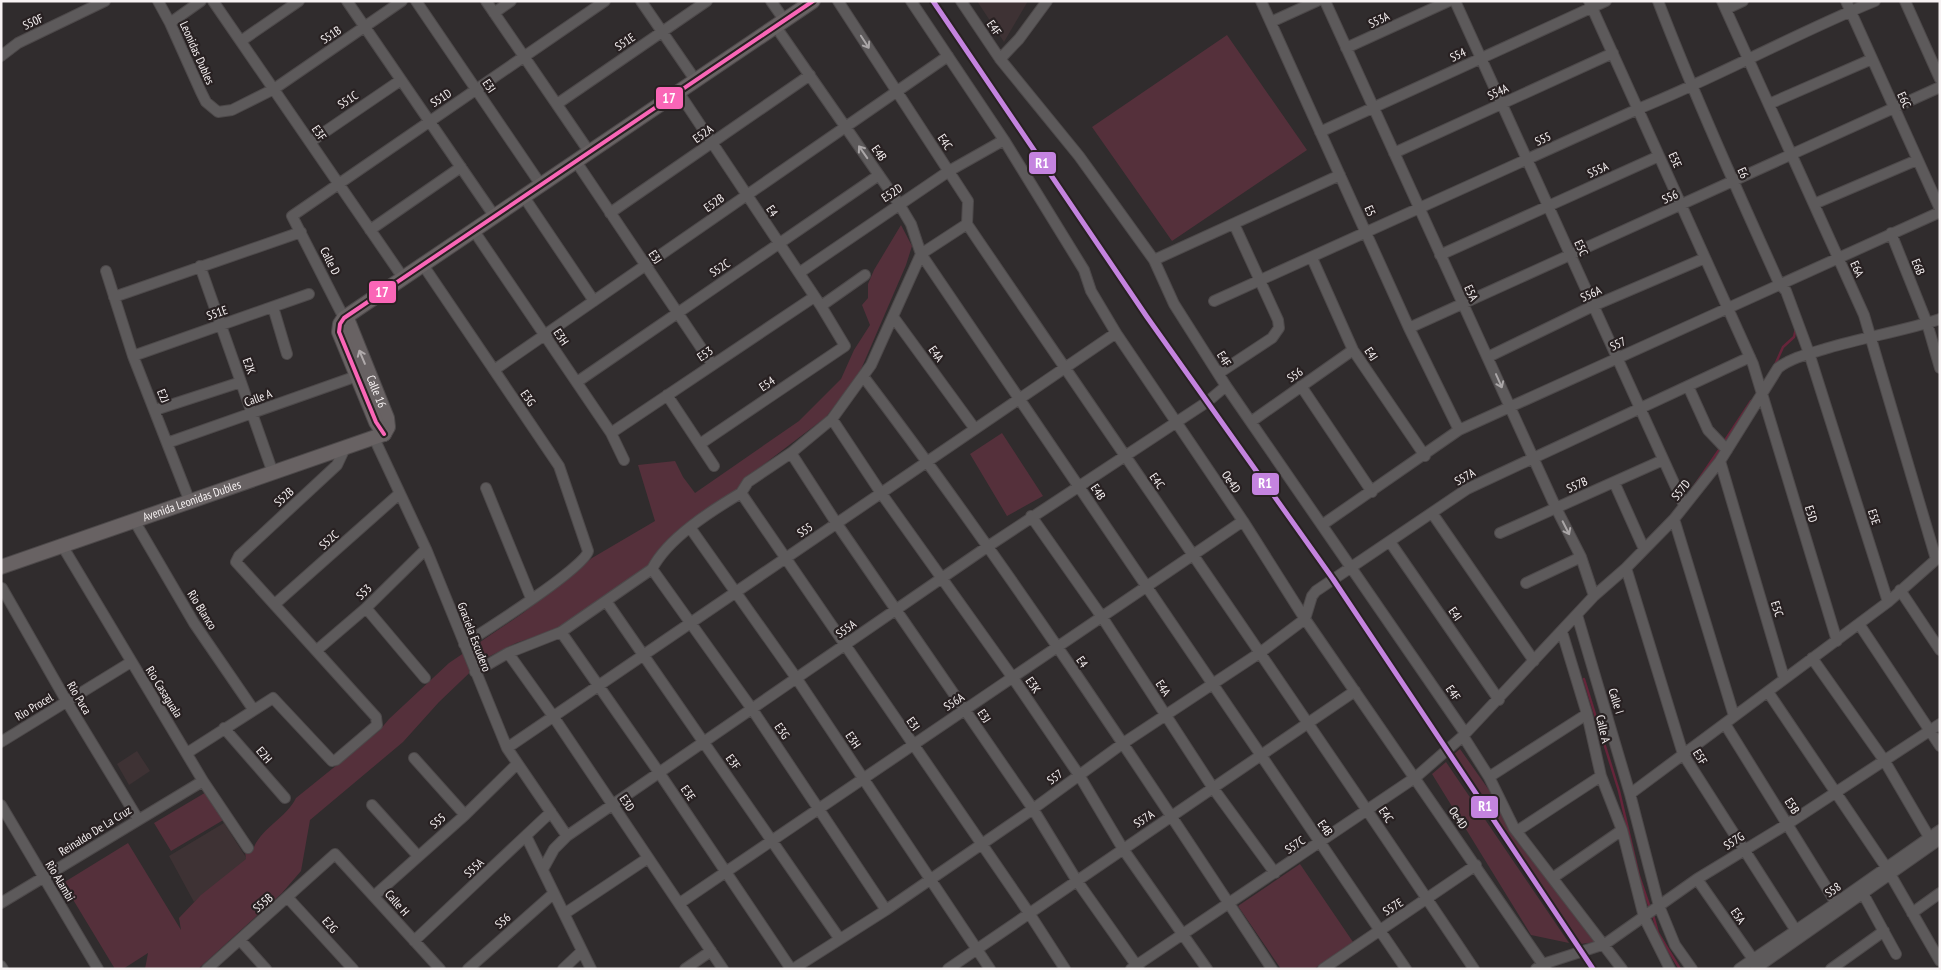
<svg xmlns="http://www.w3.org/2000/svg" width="1941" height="970" viewBox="0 0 1941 970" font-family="'PT Sans Narrow',sans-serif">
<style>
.built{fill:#3e3234}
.green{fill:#55303b}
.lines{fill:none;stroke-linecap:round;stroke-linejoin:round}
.stream{stroke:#65253a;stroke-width:2.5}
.minor-casing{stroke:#4d494a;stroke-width:12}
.secondary-casing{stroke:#4d494a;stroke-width:16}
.minor{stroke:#5d5a5b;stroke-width:10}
.secondary{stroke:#686263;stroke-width:14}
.bus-1-casing{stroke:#282122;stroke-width:8}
.bus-1{stroke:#fa66b7;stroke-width:4}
.rail-1-casing{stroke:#282122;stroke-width:9}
.rail-1{stroke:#c483df;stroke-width:5}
.oneway{stroke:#aaa6a7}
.oneway2{stroke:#b0aaab}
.labels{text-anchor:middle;stroke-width:4.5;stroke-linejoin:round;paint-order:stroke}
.street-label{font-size:12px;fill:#f7f2f3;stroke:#282122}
.line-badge{stroke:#282122;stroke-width:2}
.badge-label{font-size:14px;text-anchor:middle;font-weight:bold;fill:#fff}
</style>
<rect width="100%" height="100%" fill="#302c2d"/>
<path class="built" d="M 977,1 L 1028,1 L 1004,42 Z
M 137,751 L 150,771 L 129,785 L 117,764 Z
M 224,823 L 247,859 L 194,902 L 169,856 Z"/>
<path class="green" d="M 1227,35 L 1307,150 L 1172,241 L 1092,127 Z
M 901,225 L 912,246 L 906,265 L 859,374 L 826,417 L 746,478 C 741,482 740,485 737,490 C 733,495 723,498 717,502 C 691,519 664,542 646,568 L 557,629 L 516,643 L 484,659 L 439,702 L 403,742 L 310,820 L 301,871 L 282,893 L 198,969 L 145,969 L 148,953 L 123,969 L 115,969 L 63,883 L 128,843 L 181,930 L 179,918 L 201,895 L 246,859 L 245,851 L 254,847 C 263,827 286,818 296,798 L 379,731 L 389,719 L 449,663 L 523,613 L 592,558 L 655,521 L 638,465 L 675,461 L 683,477 L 695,493 L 799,421 L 841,379 L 854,350 L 870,325 L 862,305 L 868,298 L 868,284 L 874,270 Z
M 1002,433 L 1043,496 L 1007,516 L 970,454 Z
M 1460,749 L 1590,933 L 1597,942 L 1580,944 L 1454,754 Z
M 1446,762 L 1569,943 L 1531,935 L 1432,774 Z
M 208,791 L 225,819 L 171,851 L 154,823 Z
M 1300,864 L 1353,942 L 1314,969 L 1281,969 L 1238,906 Z"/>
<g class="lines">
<path class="stream" d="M 1775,365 L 1783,347 L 1794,337 L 1796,328
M 1724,442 L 1751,401
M 1693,488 L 1721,447
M 1584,679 L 1619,791 L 1639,876 L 1650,908
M 1653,915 L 1658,933 L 1680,969"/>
<defs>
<path id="minor" d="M 158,1 L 170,23 L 201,92 L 206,102 L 218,112 L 232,110 L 274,89 L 402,1
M 213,1 L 404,279
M 347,1 L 495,217
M 416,1 L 541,185
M 486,1 L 590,153
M 641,1 L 696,81
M 771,1 L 785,21
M 838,1 L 968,201 L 967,224 C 1136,473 1307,719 1474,969
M 911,1 L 1004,140 L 1084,270 L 1091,291 L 1116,333 L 1243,521 L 1305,619 L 1546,969
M 961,1 L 1000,59 L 1079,156 L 1154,260 L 1174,304 L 1226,386 L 1465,733
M 1261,1 L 1409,328 L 1459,430
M 1325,1 L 1556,508 L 1581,557 L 1594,596
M 1455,1 L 1684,505
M 1589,1 L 1753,364 L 1837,641
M 1658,1 C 1695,97 1737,190 1779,283 L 1786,291 L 1809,353 L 1888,602
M 1722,1 L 1864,315 L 1936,559
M 1846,1 L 1940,209
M 1905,1 L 1940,79
M 1726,9 L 1743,1
M 494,13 L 511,1
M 1271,22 L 1317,1
M 170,23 L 201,1
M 776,27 L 899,204 L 911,224 L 921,254 L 1406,969
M 241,41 L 299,1
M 1346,48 L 1449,1
M 1,56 L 18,43 L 105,1
M 1000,59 L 1019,39 L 1047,1
M 679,93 L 821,306 L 845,346 L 700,444
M 557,104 L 707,1
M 1769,104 L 1872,59
M 1320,132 L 1606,1
M 310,142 L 401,80
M 1394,153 L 1613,53
M 577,163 L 712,364
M 524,197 L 594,301
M 1814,204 L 1917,160
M 610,213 L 810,75
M 370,230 L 461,167
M 474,231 L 611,433 L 624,460
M 1891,233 L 1927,323 L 1940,368
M 1440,255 L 1659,156
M 1312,258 L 1353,350 L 1425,456
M 1154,260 L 1340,175
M 423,265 L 559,466 L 588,551 C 586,567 483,632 464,644
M 200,266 L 273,473
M 106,271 L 133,356 L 190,502
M 799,273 L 949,171 L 1004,140
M 114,297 L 301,232
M 1214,301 L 1638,109 C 1718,77 1794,34 1875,1
M 821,306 L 865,275
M 273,307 L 287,354
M 344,318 L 292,216 L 605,1
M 894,318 L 975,429
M 1409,328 L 1940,87
M 133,356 L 309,294
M 1488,357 L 1593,306 L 1705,258
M 494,370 L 948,56
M 1219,373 L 1272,338 L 1279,328 L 1278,320 L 1234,224
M 863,376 C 1008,567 1140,768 1272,969
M 577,382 L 879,175
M 1301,386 L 1372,492
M 1688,386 L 1708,430 L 1727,450
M 667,395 L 714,466
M 155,410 L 241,382
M 832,419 L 881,493 L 1013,678 L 1079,775 L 1123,849 L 1207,969
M 1252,421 L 1353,350
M 611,433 L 814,297
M 374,438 L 426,549 L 507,748 L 567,836
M 167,443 L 357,376
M 791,453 L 837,524 L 1033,809 L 1077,881 L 1139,969
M 1720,461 L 1784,678
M 1614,482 L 1644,549
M 486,488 L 531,598
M 741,493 L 1029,913 L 1065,969
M 1432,513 L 1534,661
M 1031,516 L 1102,617 L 1213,788 L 1275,873
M 1674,519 L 1734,716
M 135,522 L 194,623 L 253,709
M 1322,525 L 1459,430 L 1940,212
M 691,529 L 797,679 L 990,969
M 1500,533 L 1663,460
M 1390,542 L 1499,700
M 63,547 L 203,781 L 248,848
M 1626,568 L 1683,754 L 1800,937
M 652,569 L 752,709 L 886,910
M 1526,583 L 1581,557
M 2,588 L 67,702 L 138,819
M 1900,590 L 1940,650
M 606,601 L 839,938
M 275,604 L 399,494
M 366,608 L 425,678
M 1577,615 L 1630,794 L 1659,906 L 1675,945 L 1692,969
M 1859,624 L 1940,746
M 561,632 L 658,771 L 791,969
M 1562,632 L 1587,714 L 1601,776 L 1622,830 L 1644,917 L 1670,969
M 317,650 L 366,608 L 426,549
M 508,653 L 553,716 L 723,969
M 1812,658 L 1884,760 L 1929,837
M 475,672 L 508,653 L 561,632 L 652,569 C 668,538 711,511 741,493 L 748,482 L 791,453 L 832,419 L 871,365 L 921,254 L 967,224
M 1768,692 L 1886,867 L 1940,961
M 1725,724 L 1836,903
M 224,728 L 285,798
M 1463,736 L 1489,777 L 1514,828 L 1622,969
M 1,742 L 131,662
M 507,748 L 1116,333
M 187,753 L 273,698 L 332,761 L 336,760 L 377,725 L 376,717 L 236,562 L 239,556 L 337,465 L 345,448
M 414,758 L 465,815
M 1489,777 L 1587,714
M 1630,794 L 1888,602 L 1940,556
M 1,805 L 98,969
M 372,805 L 418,856
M 1517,831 L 1601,776
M 526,836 L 591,969
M 543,869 L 554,849 L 567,836 L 987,547 L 1207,402 L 1226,386
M 1554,877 L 1622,830
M 1697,879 L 1755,962
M 1860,888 L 1896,954
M 374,896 L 465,815 L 517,764
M 288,898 L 353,969
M 1,903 L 203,781
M 680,903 L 1243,521
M 1912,913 L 1940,893
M 564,914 L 648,858
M 240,940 L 266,969
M 414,941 L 551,812
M 1,966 L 3,969
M 207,969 L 335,854 L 440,969
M 468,969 L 554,893
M 563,969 L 582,951
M 685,969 L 711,951
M 793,969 L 886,910 L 1033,809 L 1122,744 L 1261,652 L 1305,619 L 1312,596 L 1316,591 L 1467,489 L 1750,357
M 948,969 L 1355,691
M 1131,969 L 1416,777 L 1463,736 L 1594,596 L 1626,568 L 1674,519 L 1720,461 L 1778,368 C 1792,357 1812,353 1828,348 C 1865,337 1903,331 1940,319
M 1323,969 L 1476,865
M 1536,969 L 1543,964 L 1605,944 L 1697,879 L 1789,823 L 1940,724
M 1739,969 L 1836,903 L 1940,830
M 1755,969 L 1940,839
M 1831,969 L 1884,931"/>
<g id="secondary">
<path id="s1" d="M 344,318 L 348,321 L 387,418 L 388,427 L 384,434"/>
<path d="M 384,434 L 376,422 L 339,332 L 340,324 L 344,318 L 813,1"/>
<path id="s2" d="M 1,567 L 384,434"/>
</g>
</defs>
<use href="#minor" class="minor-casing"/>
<use href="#secondary" class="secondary-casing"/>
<use href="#minor" class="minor"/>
<use href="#secondary" class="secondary"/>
<defs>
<path id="bus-1" d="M 384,434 L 376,422 L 339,332 L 340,324 L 344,318 L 813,1"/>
</defs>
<use href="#bus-1" class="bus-1-casing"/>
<use href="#bus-1" class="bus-1"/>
<defs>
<path id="rail-1" d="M 933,1 L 1147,317 L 1333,579 L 1593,969"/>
</defs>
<use href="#rail-1" class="rail-1-casing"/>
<use href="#rail-1" class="rail-1"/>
</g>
<defs><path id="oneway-shaft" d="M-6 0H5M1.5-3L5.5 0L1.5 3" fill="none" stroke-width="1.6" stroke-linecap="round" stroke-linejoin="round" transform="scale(1.25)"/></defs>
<g class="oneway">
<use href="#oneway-shaft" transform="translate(865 42) rotate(57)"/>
<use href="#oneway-shaft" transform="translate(863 152) rotate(-125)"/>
<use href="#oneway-shaft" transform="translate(1499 381) rotate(66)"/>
<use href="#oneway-shaft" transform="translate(1566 528) rotate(63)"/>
</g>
<use class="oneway2" href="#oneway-shaft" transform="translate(362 357) rotate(-113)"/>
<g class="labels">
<g class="street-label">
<text transform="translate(1379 20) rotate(-25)" y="4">S53A</text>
<text transform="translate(33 22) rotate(-25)" y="4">S50F</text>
<text transform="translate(994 28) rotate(56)" y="4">E4F</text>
<text transform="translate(331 35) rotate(-34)" y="4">S51B</text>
<text transform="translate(625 42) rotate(-34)" y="4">S51E</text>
<text transform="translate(197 53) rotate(66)" y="4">Leonidas Dubles</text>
<text transform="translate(1458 55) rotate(-25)" y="4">S54</text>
<text transform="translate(489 86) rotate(56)" y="4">E3I</text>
<text transform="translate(1498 92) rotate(-25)" y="4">S54A</text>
<text transform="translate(441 98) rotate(-34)" y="4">S51D</text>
<text transform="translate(348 100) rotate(-34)" y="4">S51C</text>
<text transform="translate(1904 100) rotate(66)" y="4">E6C</text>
<text transform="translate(319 133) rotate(56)" y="4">E3F</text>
<text transform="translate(703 134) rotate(-35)" y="4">E52A</text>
<text transform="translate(1543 139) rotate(-24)" y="4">S55</text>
<text transform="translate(945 142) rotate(57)" y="4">E4C</text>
<text transform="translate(879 153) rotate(55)" y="4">E4B</text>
<text transform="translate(1675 160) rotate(66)" y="4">E5E</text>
<text transform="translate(1598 170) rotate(-24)" y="4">S55A</text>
<text transform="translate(1743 173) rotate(66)" y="4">E6</text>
<text transform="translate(892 193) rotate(-34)" y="4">E52D</text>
<text transform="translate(1670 197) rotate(-24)" y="4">S56</text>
<text transform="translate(714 203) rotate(-35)" y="4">E52B</text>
<text transform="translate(772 211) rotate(56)" y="4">E4</text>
<text transform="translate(1370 211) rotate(66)" y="4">E5</text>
<text transform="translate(1581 248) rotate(66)" y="4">E5C</text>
<text transform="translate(655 257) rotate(56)" y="4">E3J</text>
<text transform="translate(330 261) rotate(63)" y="4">Calle D</text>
<text transform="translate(1918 267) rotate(68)" y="4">E6B</text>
<text transform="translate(720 268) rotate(-34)" y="4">S52C</text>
<text transform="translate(1857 269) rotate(66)" y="4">E6A</text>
<text transform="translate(1471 293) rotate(65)" y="4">E5A</text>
<text transform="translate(1591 294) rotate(-24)" y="4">S56A</text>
<text transform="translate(217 313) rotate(-19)" y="4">S51E</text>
<text transform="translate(561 337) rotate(56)" y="4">E3H</text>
<text transform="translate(1618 344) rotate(-25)" y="4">S57</text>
<text transform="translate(705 354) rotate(-34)" y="4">E53</text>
<text transform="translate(936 354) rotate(54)" y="4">E4A</text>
<text transform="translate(1371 354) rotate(56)" y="4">E4J</text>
<text transform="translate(1224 359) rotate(58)" y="4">E4F</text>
<text transform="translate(249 366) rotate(70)" y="4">E2K</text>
<text transform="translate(1295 375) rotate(-35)" y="4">S56</text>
<text transform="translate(767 384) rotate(-34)" y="4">E54</text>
<text dy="4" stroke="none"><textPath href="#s1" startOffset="81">Calle 16</textPath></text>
<text transform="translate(163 396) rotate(68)" y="4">E2J</text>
<text transform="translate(258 398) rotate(-20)" y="4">Calle A</text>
<text transform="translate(528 398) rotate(56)" y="4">E3G</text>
<text transform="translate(1465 477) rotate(-29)" y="4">S57A</text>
<text transform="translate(1157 481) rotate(54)" y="4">E4C</text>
<text transform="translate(1231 482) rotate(56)" y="4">Oe4D</text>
<text transform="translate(1577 485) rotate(-24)" y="4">S57B</text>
<text transform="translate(1681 490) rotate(-52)" y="4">S57D</text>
<text transform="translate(1098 492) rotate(56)" y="4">E4B</text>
<text transform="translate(284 497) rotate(-43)" y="4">S52B</text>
<text dy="4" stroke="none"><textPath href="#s2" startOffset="202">Avenida Leonidas Dubles</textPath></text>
<text transform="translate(1811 514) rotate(73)" y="4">E5D</text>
<text transform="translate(1874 517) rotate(72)" y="4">E5E</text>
<text transform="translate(805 530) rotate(-34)" y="4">S55</text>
<text transform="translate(329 540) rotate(-42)" y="4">S52C</text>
<text transform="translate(364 592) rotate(-44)" y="4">S53</text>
<text transform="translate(1777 609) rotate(73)" y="4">E5C</text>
<text transform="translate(202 610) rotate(58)" y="4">Rio Blanco</text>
<text transform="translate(1455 614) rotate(55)" y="4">E4I</text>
<text transform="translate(846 629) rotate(-35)" y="4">S55A</text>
<text transform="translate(474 637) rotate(69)" y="4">Graciela Escudero</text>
<text transform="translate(1082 662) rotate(56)" y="4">E4</text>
<text transform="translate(1033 685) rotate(56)" y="4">E3K</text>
<text transform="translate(1163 688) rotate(57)" y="4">E4A</text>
<text transform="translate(164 692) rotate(58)" y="4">Rio Casaguala</text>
<text transform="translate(1453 693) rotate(56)" y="4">E4F</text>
<text transform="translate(79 698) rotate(59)" y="4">Rio Puca</text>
<text transform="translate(1616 701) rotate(73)" y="4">Calle I</text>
<text transform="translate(954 702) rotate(-34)" y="4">S56A</text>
<text transform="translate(34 707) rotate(-31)" y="4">Rio Procel</text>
<text transform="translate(984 716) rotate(56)" y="4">E3J</text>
<text transform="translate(913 724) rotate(55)" y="4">E3I</text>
<text transform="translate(1603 729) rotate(77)" y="4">Calle A</text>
<text transform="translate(782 731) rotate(56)" y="4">E3G</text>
<text transform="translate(853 740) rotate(56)" y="4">E3H</text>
<text transform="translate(264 755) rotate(49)" y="4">E2H</text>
<text transform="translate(1700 757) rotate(59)" y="4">E5F</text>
<text transform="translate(733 762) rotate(55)" y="4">E3F</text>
<text transform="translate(1055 777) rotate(-37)" y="4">S57</text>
<text transform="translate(688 793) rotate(56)" y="4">E3E</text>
<text transform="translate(627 803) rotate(56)" y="4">E3D</text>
<text transform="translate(1792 806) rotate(58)" y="4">E5B</text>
<text transform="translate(1386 815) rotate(56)" y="4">E4C</text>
<text transform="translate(1458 818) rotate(56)" y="4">Oe4D</text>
<text transform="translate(1144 819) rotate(-34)" y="4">S57A</text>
<text transform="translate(438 821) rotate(-41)" y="4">S55</text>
<text transform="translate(1325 828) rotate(55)" y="4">E4B</text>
<text transform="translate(95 831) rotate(-32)" y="4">Reinaldo De La Cruz</text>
<text transform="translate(1734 841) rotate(-32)" y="4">S57G</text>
<text transform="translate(1295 845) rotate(-34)" y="4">S57C</text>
<text transform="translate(474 868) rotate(-43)" y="4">S55A</text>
<text transform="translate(60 881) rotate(59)" y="4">Rio Alambi</text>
<text transform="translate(1833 890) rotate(-35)" y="4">S58</text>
<text transform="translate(263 903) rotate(-41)" y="4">S55B</text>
<text transform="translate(397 903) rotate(49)" y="4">Calle H</text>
<text transform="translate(1393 907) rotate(-33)" y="4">S57E</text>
<text transform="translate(1738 916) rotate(56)" y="4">E5A</text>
<text transform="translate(503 921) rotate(-41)" y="4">S56</text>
<text transform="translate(330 925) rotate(48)" y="4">E2G</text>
</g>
</g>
<g class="line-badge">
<rect x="655" y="86" width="29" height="24" rx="5" fill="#fa66b7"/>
<rect x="1028" y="151" width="29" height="24" rx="5" fill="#c483df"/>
<rect x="368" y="280" width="29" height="24" rx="5" fill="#fa66b7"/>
<rect x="1251" y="472" width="29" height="24" rx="5" fill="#c483df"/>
<rect x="1470" y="795" width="29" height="24" rx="5" fill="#c483df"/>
</g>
<g class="badge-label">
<text x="669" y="103">17</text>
<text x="1042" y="168">R1</text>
<text x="382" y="297">17</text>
<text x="1265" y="488">R1</text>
<text x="1485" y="811">R1</text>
</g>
<rect width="1941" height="970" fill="none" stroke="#f7f2f3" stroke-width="5"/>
</svg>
